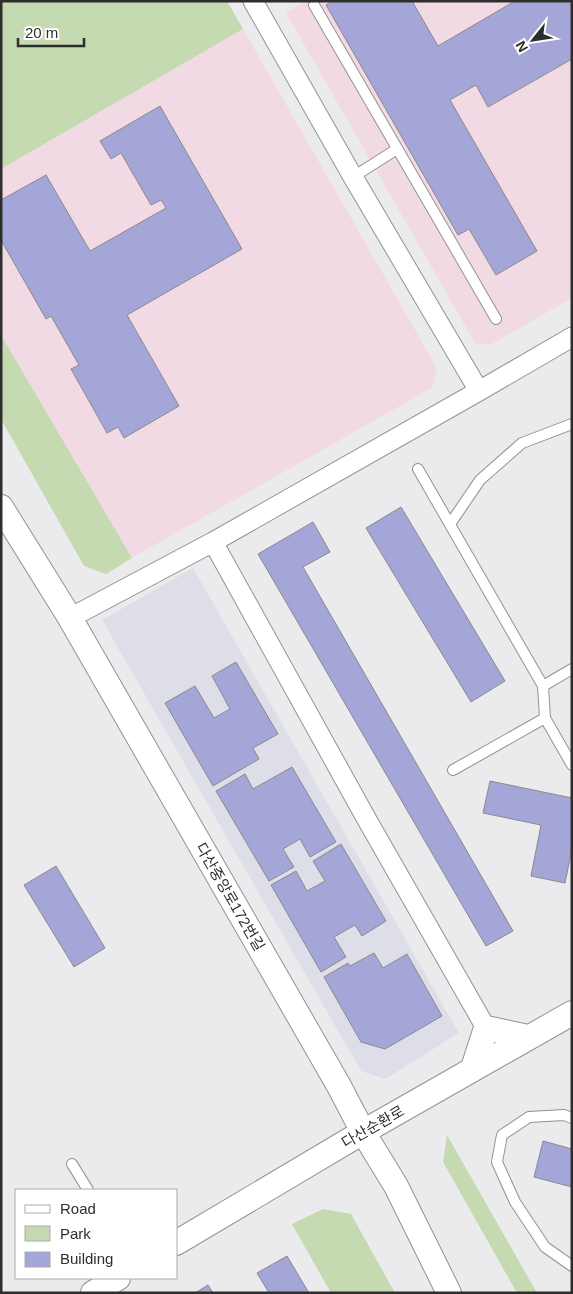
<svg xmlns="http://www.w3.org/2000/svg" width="573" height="1294" viewBox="0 0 573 1294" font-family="Helvetica,'Noto Sans KR',sans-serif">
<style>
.built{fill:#dedee8}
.education{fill:#f2dae4}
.green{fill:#c5dab0}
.building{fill:#a5a6d8;stroke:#8a8a8d}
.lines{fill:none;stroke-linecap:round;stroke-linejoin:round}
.service-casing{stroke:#929295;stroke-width:12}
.minor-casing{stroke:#929295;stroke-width:21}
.tertiary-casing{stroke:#929295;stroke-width:26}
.service{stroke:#fff;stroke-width:10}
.minor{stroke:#fff;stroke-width:19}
.tertiary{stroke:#fff;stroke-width:24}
.labels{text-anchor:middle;stroke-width:4.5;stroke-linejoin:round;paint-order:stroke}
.street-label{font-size:15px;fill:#2e2e2f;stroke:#fff}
</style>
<rect width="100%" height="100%" fill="#ebebee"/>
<path class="built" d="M 193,568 L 459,1033 L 385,1079 L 361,1071 L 102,620 Z"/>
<path class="education" d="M 306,1 L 572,1 L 572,298 L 490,345 L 475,343 L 286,13 Z
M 243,29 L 437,368 L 432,388 L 132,558 L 1,335 L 1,169 Z"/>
<path class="green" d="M 1,1 L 227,1 L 243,29 L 1,169 Z
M 1,335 L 132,558 L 106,574 L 84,566 L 1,419 Z
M 447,1135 L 537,1293 L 517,1293 L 443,1162 Z
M 323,1209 L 351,1214 L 395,1293 L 331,1293 L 292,1224 Z"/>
<path class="building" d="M 332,1 L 412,1 L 438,46 L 515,1 L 572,1 L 572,59 L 488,107 L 476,85 L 450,100 L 537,251 L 496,275 L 469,229 L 458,235 L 326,5 Z
M 160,106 L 242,249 L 127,315 L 179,406 L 124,438 L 118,427 L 107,433 L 71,369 L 79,365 L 51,316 L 46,319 L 1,240 L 1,200 L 46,175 L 90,251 L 166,208 L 161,200 L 151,205 L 121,153 L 111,159 L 100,141 Z
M 401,507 L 505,681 L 471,702 L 366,528 Z
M 313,522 L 330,552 L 303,567 L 513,931 L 486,946 L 258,554 Z
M 236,662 L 278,734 L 253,748 L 259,759 L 213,786 L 165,703 L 195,686 L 214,718 L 230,709 L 212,676 Z
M 292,767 L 336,842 L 310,857 L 300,839 L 283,849 L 294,867 L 269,881 L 216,791 L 245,774 L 253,789 Z
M 490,781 L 572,798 L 572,849 L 565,883 L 531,876 L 541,825 L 483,813 Z
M 341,844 L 386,921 L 362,936 L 355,925 L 334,937 L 346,957 L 321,972 L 271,885 L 296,871 L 307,891 L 325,881 L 313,861 Z
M 56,866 L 105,948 L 74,967 L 24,885 Z
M 374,953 L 383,968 L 407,954 L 442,1016 L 385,1049 L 361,1042 L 324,977 L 348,963 L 350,966 Z
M 543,1141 L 572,1149 L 572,1187 L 534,1177 Z
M 287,1256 L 309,1293 L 269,1293 L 257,1273 Z
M 208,1285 L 213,1293 L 195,1293 Z"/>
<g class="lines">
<defs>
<path id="service" d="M 314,5 L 496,319
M 353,177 L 397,149
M 418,469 L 543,686
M 450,524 L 480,480 L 522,443 L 572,424
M 545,718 L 572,765
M 453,770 L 545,718 L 543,686 L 572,669
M 572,1118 L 564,1115 L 529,1117 L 502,1135 L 497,1162 L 515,1202 L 545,1247 L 572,1266
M 72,1164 L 88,1190"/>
<path id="minor" d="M 253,1 L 353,177 L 479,391
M 213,542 L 366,818 L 486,1028
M 70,618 L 213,542 L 479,391 L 572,337"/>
<path id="tertiary" d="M 1,507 L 70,618 L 339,1086 L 363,1132 L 396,1186 L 449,1293
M 473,1068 L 486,1028 L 528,1037
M 176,1243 L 363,1132 L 572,1013
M 93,1293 L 118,1278"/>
</defs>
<use href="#service" class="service-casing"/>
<use href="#minor" class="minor-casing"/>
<use href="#tertiary" class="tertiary-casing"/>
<use href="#service" class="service"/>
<use href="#minor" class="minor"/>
<use href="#tertiary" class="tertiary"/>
</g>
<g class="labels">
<g class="street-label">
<text transform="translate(230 897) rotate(60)" y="5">다산중앙로172번길</text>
<text transform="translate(373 1127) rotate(-30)" y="5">다산순환로</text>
</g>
</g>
<rect width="573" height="1294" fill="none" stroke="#2e2e2f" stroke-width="5"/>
<rect x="15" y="1189" width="162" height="90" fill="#ffffff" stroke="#ababac"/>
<rect x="25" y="1205" width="25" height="8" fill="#ffffff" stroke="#ababac"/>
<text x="60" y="1214" font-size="15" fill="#2e2e2f">Road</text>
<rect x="25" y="1226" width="25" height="15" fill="#c5dab0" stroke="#ababac"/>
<text x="60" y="1239" font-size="15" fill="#2e2e2f">Park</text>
<rect x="25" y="1252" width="25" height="15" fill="#a5a6d8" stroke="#ababac"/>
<text x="60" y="1264" font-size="15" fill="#2e2e2f">Building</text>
<g transform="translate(533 40) rotate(240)" stroke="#ffffff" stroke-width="4" paint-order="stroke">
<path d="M0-4L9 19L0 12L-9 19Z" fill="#2e2e2f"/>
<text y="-8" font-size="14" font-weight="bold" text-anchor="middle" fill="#2e2e2f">N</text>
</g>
<path d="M18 38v8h66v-8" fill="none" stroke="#2e2e2f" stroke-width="2.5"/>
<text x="25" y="38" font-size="15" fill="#2e2e2f" stroke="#ffffff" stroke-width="4" paint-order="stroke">20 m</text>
</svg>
